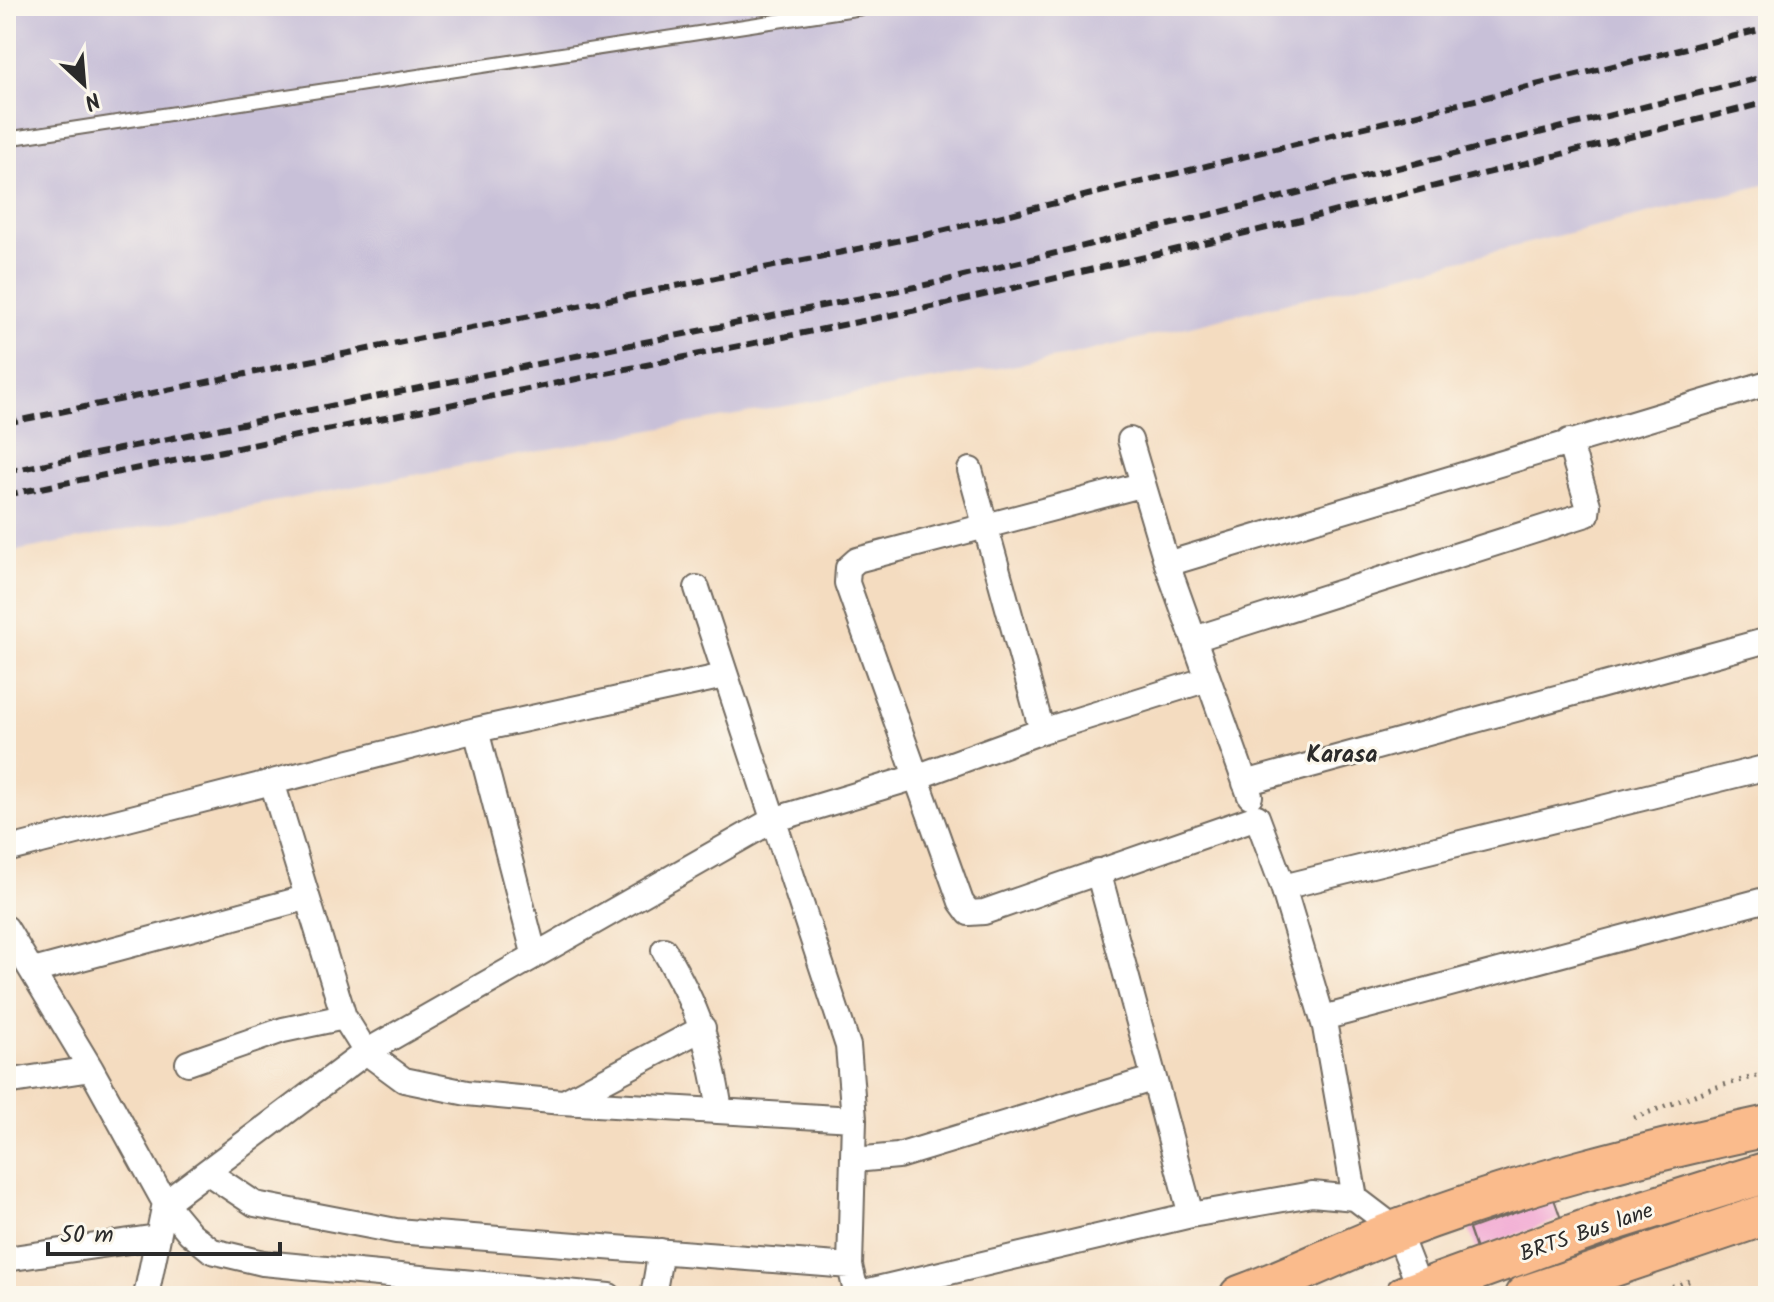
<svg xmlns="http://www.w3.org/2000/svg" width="1774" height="1302" viewBox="0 0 1774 1302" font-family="Kalam,sans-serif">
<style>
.industrial{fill:#c8c0d8}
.building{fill:#f1a5d1}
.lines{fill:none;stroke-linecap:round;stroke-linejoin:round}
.lane-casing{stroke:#71695f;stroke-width:16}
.street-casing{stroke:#71695f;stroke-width:28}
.primary-casing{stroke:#71695f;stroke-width:44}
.path{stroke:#71695f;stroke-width:5;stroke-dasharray:2 6;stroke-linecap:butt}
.lane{stroke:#fff;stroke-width:12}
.street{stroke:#fff;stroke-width:24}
.primary{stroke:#fabb8c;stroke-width:40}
.rail{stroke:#2b2b2b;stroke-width:6;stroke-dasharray:12 6;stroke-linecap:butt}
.labels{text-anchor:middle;stroke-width:6;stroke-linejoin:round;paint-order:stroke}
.street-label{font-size:22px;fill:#2b2b2b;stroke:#fbf7ec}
.neighbourhood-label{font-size:24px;font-weight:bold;fill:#2b2b2b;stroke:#fbf7ec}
</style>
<rect width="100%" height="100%" fill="#fbf7ec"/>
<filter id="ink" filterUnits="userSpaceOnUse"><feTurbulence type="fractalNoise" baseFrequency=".0125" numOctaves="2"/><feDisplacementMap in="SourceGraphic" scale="16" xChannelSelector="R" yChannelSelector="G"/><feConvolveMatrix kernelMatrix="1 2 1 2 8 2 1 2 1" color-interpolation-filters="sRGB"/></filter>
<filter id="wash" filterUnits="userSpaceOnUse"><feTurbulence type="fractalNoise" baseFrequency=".006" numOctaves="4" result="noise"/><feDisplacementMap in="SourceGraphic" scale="32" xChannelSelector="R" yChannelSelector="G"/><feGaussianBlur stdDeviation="1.8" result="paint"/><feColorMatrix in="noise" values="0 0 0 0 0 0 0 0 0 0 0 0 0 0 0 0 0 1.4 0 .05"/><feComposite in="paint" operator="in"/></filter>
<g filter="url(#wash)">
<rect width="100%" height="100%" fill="#f4dcc0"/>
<path class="industrial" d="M 6,6 L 1768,6 L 1768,184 L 1073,355 L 618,436 L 6,553 Z"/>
<g id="blocks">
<path class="building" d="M 1554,1199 L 1561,1219 L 1476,1249 L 1469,1229 Z"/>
</g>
</g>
<g filter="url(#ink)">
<use href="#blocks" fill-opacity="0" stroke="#71695f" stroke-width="2"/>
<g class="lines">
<defs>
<path id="lane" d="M 6,139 L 875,6"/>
<path id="street" d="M 1130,440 L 1167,564 L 1250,796
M 970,470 L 1042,731
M 1141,485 L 857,560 L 848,568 L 847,583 L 961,902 L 969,913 L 984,912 L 1257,817 L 1283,887
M 1167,564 L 1768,383
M 697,588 L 848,1046 L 854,1119 L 850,1266 L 857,1296
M 1194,639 L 1587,514 L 1588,505 L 1569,441
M 476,730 L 534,953
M 272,782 L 344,1017 L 366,1052 L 404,1080 L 467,1093 L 562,1102 L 854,1119
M 1245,783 L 1768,640
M 6,850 L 476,730 L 724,676
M 1098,871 L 1191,1215
M 6,928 L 91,1069 L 165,1203 L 190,1233 L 212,1251 L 263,1263 L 609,1296
M 664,950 C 699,1010 709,1042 720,1110
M 33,971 L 305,898
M 1323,1018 L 1768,899
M 188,1063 L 283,1030 L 344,1017
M 6,1082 L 91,1069
M 564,1102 L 703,1028
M 854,1160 L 898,1156 L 1152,1079
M 207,1172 L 255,1204 L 396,1231 L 850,1266
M 6,1259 L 157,1237
M 856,1294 L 1191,1215 L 1312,1194 L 1355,1198
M 146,1296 L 165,1203 L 366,1052 L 773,820 L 919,776 L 1042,731 L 1208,679
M 653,1296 L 661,1251
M 1423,1296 L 1397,1230 L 1355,1198 L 1325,1027 L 1283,887 L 1768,767"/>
<path id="primary" d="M 1240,1296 C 1294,1276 1345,1250 1398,1230 C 1518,1184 1643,1153 1768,1126
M 1405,1296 L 1605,1223 L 1768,1172
M 1525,1296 L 1768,1214"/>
</defs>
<use href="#lane" class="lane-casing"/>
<use href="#street" class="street-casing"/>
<use href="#primary" class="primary-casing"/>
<path class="path" d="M 1634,1118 L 1713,1088 L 1768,1073
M 1187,1296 L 1209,1288
M 1650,1296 L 1689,1281"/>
<use href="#lane" class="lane"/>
<use href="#street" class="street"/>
<use href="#primary" class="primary"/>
<path class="rail" d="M 6,423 L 921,236 L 1768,28
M 6,472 L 935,283 L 1768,76
M 6,495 L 946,304 L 1305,219 L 1768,102"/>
</g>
</g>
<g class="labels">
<g class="street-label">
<text transform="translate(1586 1231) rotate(-19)" y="8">BRTS Bus lane</text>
</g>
<g class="neighbourhood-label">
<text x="1342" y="762">Karasa</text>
</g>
</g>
<rect width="1774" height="1302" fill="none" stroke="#fbf7ec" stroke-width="32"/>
<g transform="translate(84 84) rotate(154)" stroke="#fbf7ec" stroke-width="6" paint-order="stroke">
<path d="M0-6L14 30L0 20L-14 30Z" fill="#2b2b2b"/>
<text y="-12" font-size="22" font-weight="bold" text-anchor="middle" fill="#2b2b2b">N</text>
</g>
<path d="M48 1242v12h232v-12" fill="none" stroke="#2b2b2b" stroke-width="4"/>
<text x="60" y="1242" font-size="24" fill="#2b2b2b" stroke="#fbf7ec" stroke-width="6" paint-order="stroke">50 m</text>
</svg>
